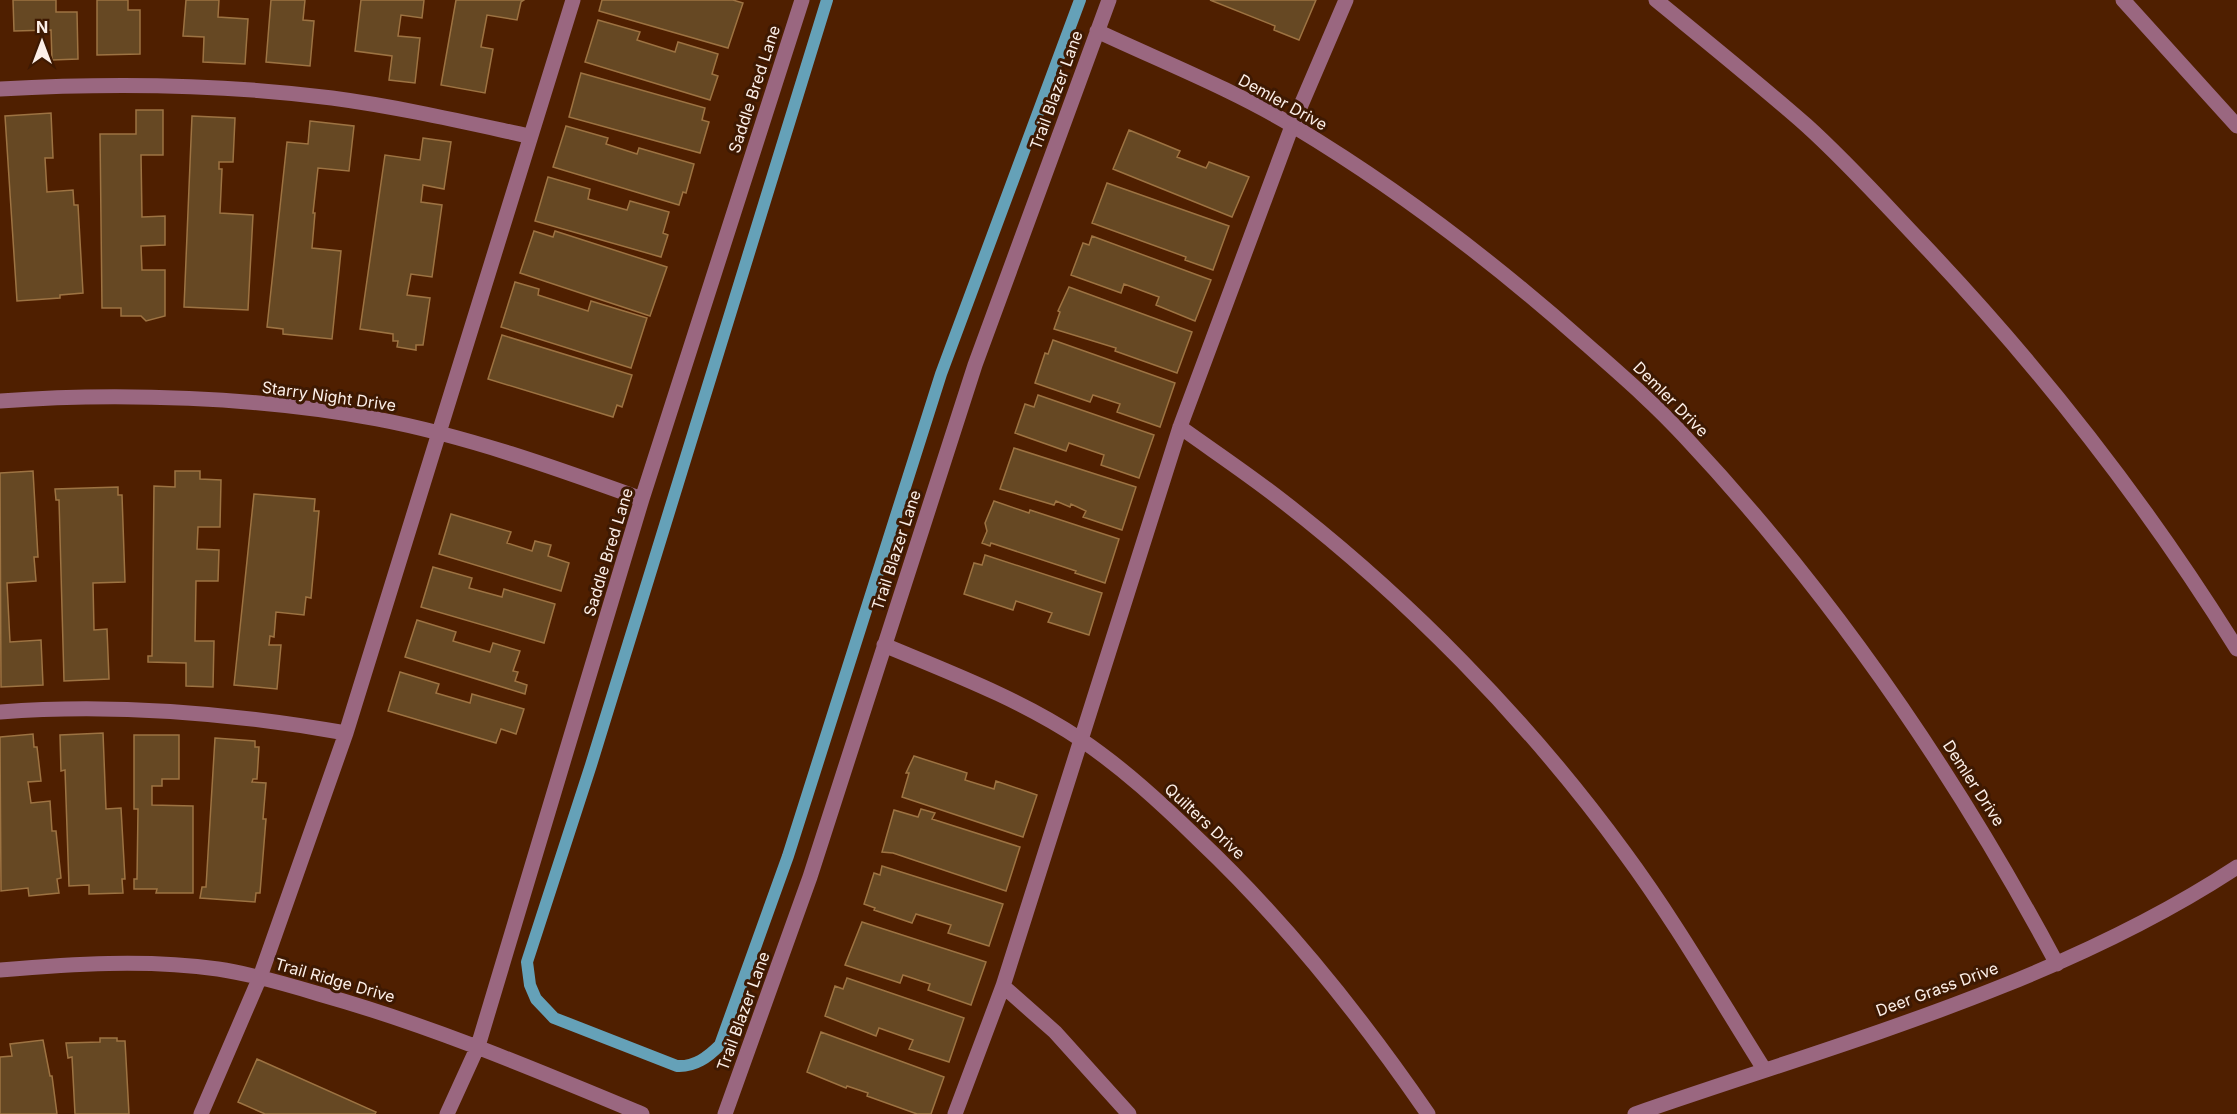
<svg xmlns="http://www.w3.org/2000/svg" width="2237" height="1114" viewBox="0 0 2237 1114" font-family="Inter,sans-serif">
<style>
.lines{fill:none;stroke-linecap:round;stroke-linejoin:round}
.stream{stroke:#65a1b8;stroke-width:12}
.building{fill:#664823;stroke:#9d7342;stroke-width:1.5}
.minor{stroke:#9a6780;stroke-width:15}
.labels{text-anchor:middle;stroke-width:6;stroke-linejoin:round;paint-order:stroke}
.street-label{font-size:16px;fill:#fcefe8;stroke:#3e1902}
</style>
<rect width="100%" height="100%" fill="#4f1f00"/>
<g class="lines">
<path class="stream" d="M 827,0 L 591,765 L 527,962 L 530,985 L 536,999 L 554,1018 L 677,1066 C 695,1067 708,1057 720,1045 L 788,856 L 941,374 L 1080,0"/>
</g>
<path class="building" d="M 13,0 L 56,0 L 56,12 L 77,12 L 78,59 L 52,60 L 51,30 L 14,31 Z
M 97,0 L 128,0 L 128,10 L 140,10 L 140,54 L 97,55 Z
M 186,0 L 219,0 L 218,17 L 248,19 L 245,64 L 203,62 L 204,37 L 183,36 Z
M 271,0 L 305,0 L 303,20 L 314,21 L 310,66 L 266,62 Z
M 361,0 L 424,0 L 422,18 L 401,15 L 398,36 L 420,38 L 415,83 L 389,80 L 392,56 L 355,51 Z
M 456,0 L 524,0 L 521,2 L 517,20 L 487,15 L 481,47 L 493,49 L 485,93 L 441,85 Z
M 602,0 L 733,0 L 743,3 L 728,48 L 599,11 Z
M 1210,0 L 1316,0 L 1299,40 L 1274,30 L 1275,26 Z
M 598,20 L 640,32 L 637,40 L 675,52 L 678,42 L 718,54 L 712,74 L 718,76 L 710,100 L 585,62 Z
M 581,73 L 705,108 L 702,120 L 709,122 L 700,153 L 569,117 Z
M 136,110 L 163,110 L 163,155 L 141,155 L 142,217 L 165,216 L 165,245 L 141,246 L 142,270 L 165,270 L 165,316 L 146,321 L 141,316 L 121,316 L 121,308 L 102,308 L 100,134 L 136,134 Z
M 51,113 L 53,158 L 45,158 L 47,192 L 73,190 L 74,205 L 78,205 L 83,293 L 60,295 L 60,298 L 17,301 L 5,116 Z
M 192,116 L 235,118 L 233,162 L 219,162 L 219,169 L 222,169 L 220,213 L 253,215 L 248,310 L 184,307 Z
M 310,121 L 354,126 L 349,171 L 318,168 L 313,213 L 315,213 L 312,248 L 341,251 L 332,339 L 283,334 L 283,329 L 267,327 L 287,142 L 308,144 Z
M 566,126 L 608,138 L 606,144 L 637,154 L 639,148 L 694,164 L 686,193 L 683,192 L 679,205 L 553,167 Z
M 1129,130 L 1180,151 L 1177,157 L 1206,168 L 1209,162 L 1249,177 L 1232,217 L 1113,169 Z
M 423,138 L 451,142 L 444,189 L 423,185 L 421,202 L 442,205 L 432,277 L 411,274 L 407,295 L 430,298 L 423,345 L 416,345 L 416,350 L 397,347 L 398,341 L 393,341 L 393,334 L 360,329 L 385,155 L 420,160 Z
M 548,177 L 590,189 L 588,199 L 627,210 L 630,201 L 669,212 L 663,233 L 668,235 L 661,257 L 535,221 Z
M 1107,183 L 1229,226 L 1213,270 L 1185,260 L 1186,257 L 1092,223 Z
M 534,231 L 553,237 L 555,231 L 667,267 L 650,316 L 520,273 Z
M 1092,236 L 1211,280 L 1195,321 L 1156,305 L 1159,297 L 1124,284 L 1121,293 L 1071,275 L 1083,243 L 1089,245 Z
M 515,282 L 539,289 L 538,295 L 588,311 L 591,301 L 647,318 L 631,368 L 501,327 Z
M 1069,287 L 1192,332 L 1177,373 L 1115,351 L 1116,348 L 1054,329 L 1060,312 L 1058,311 Z
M 502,335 L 632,375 L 622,407 L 617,405 L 613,417 L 488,379 Z
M 1053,340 L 1175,383 L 1160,427 L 1117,412 L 1120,404 L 1093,395 L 1090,402 L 1035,383 L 1045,353 L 1048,354 Z
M 1038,395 L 1154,435 L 1139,478 L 1101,465 L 1104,455 L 1069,443 L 1066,451 L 1015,433 L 1025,404 L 1034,407 Z
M 1014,448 L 1136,487 L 1122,530 L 1083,517 L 1086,511 L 1071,504 L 1070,507 L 1056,501 L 1054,505 L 1000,489 Z
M 33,471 L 38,557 L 34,557 L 36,581 L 7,583 L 10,642 L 41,640 L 43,685 L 1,687 L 0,473 Z
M 175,471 L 200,471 L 200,479 L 221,480 L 220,527 L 198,527 L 197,549 L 219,550 L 218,581 L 196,581 L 195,641 L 214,641 L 213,687 L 186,686 L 186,663 L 148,662 L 148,656 L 152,656 L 154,486 L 175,487 Z
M 118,487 L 118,495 L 122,495 L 125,582 L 93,583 L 94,630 L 107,629 L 109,679 L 64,681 L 59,500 L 56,500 L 55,489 Z
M 254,494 L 315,499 L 314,511 L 319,511 L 311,598 L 306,597 L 304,615 L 276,612 L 274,637 L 270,636 L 269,645 L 281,645 L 277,689 L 234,685 Z
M 994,501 L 1029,513 L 1030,510 L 1119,539 L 1105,583 L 1075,573 L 1076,571 L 991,543 L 990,546 L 982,543 L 987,531 L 985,523 Z
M 451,514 L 511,532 L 507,543 L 532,551 L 535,541 L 551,545 L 548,556 L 569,563 L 561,591 L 439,554 Z
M 985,555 L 1102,593 L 1089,635 L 1048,622 L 1052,613 L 1016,601 L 1013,610 L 964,594 L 974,563 L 982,565 Z
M 433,567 L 472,578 L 469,588 L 502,597 L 504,589 L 555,604 L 544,643 L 421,607 Z
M 417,620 L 456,632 L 453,641 L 490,652 L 493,643 L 520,651 L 513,671 L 518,672 L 515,681 L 527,685 L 525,694 L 405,657 Z
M 400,672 L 439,684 L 436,693 L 470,703 L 472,694 L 524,709 L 516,734 L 501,729 L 496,743 L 388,711 Z
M 103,733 L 106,809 L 121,808 L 125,879 L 122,879 L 123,893 L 89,894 L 89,885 L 69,886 L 65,770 L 61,771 L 60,735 Z
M 33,734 L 34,747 L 37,747 L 41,781 L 28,782 L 31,803 L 50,801 L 52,831 L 56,831 L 61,878 L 57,879 L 59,893 L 29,896 L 28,888 L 1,891 L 0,737 Z
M 134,735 L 179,735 L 179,779 L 162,779 L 162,786 L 152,786 L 152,805 L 193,806 L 193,893 L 156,893 L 157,889 L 134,889 L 134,879 L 137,879 L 138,809 L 134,809 Z
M 215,738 L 255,741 L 255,747 L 259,747 L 257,779 L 253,779 L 252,782 L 266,783 L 263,819 L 266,819 L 260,893 L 256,893 L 255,902 L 200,898 L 202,887 L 206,887 Z
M 914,756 L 967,773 L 965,780 L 994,789 L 996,781 L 1037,795 L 1023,837 L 902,797 L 909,773 L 906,773 Z
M 921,809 L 935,813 L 932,819 L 1020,847 L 1006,891 L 893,853 L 882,852 L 894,810 L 918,817 Z
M 882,866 L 1003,904 L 989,946 L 948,933 L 951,925 L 916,914 L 912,923 L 874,910 L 875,908 L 864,904 L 874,873 L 880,875 Z
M 862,922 L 986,962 L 971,1005 L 928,990 L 930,984 L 903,975 L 900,983 L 845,965 Z
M 847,978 L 964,1018 L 949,1062 L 909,1049 L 913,1040 L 879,1028 L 876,1036 L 825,1016 L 835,986 L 843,989 Z
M 821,1032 L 944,1077 L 931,1114 L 917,1114 L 867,1096 L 868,1093 L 847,1086 L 846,1088 L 807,1072 Z
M 100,1038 L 117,1038 L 117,1041 L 125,1041 L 129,1114 L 75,1114 L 72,1057 L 68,1058 L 66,1043 L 100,1042 Z
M 43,1040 L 50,1076 L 52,1076 L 57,1114 L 0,1114 L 0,1057 L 12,1056 L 10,1044 Z
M 257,1059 L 376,1112 L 375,1114 L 265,1114 L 238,1102 Z"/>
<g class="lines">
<path class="minor" d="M 1656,0 C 1706,41 1757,82 1806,125 C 1846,161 1883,202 1920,241 C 2040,367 2145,501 2237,649
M 2123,0 L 2237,126
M 1097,31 C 1163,62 1232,89 1295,127 C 1398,189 1496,264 1586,344 C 1620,374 1655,404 1686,438 C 1833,595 1956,775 2057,964
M 0,89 C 110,83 223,84 332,98 C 399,107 464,122 529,136
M 0,401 C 118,392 260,397 377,419 C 467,436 556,468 642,499
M 1180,427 C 1212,450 1245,472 1276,496 C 1405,595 1528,720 1624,852 C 1675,921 1718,996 1764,1069
M 884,645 C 951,673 1020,699 1080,739 C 1123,768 1161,803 1198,839 C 1286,922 1360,1015 1428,1114
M 0,712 C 115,703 232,713 346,733
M 0,970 C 71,964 146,959 218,969 C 252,974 286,984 319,994 C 430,1025 536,1070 642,1114
M 1003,986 L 1055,1032 L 1129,1114
M 201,1114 L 260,977 L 346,733 L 573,0
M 447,1114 L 478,1046 L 642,499 L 802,0
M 725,1114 L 810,877 L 975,365 L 1109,0
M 955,1114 L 1003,986 L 1180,427 L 1292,126 L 1346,0
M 1635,1114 C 1836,1044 2058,985 2237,867"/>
</g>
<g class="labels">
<g class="street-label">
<text transform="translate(754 89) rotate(-72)" y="6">Saddle Bred Lane</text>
<text transform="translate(1056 90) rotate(-70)" y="6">Trail Blazer Lane</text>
<text transform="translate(1283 102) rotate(29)" y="6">Demler Drive</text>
<text transform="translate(329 396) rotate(8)" y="6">Starry Night Drive</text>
<text transform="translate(1671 399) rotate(45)" y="6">Demler Drive</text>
<text transform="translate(896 550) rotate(-72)" y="6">Trail Blazer Lane</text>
<text transform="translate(608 552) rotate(-73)" y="6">Saddle Bred Lane</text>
<text transform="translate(1974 783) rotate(57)" y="6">Demler Drive</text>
<text transform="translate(1205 821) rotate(43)" y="6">Quilters Drive</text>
<text transform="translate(335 980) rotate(16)" y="6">Trail Ridge Drive</text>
<text transform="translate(1937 989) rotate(-20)" y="6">Deer Grass Drive</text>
<text transform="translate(743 1011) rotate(-70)" y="6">Trail Blazer Lane</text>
</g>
</g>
<g transform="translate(42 42)" stroke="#3e1902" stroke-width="4.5" paint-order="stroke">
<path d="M0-4.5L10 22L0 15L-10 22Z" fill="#fcefe8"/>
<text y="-9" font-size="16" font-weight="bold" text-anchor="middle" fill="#fcefe8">N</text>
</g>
</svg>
